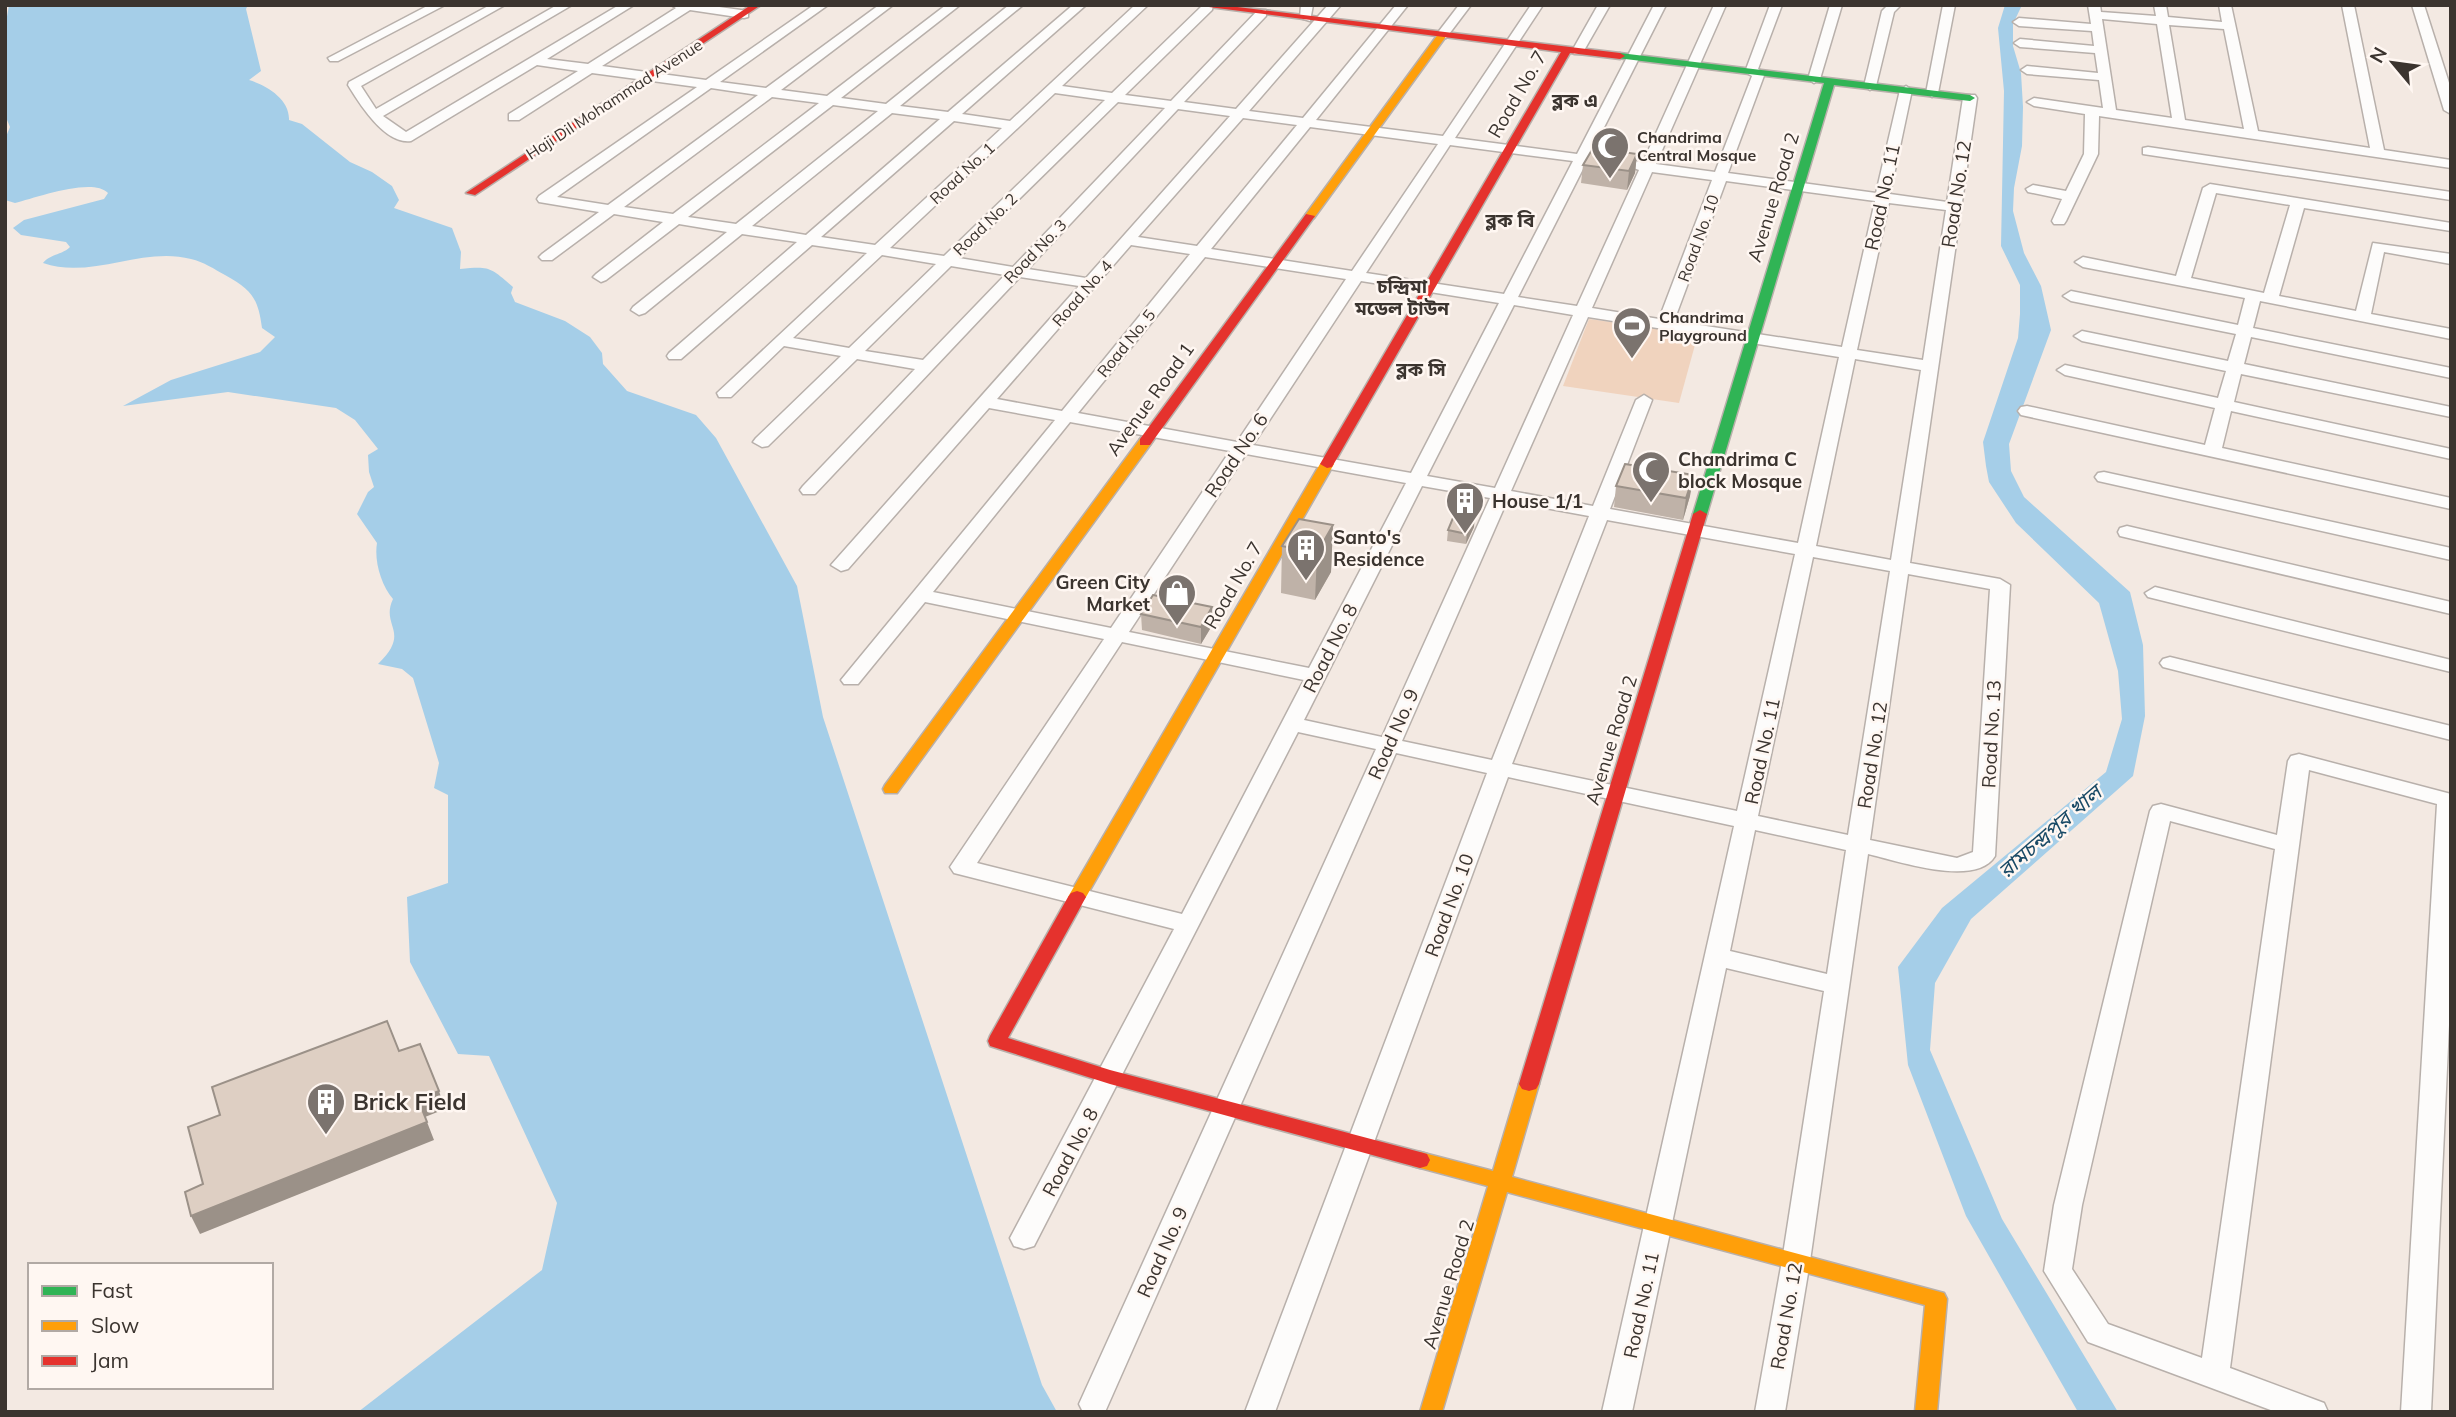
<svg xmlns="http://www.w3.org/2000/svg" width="2456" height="1417" viewBox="0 0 2456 1417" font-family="Mulish,'Noto Sans Bengali',sans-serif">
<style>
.green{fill:#f0d3be}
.water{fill:#a5cee8}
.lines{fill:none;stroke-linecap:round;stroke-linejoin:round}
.street-casing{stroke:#b8b0ab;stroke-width:3}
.fast-casing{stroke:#b8b0ab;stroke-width:3}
.slow-casing{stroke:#b8b0ab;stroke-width:3}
.jam-casing{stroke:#b8b0ab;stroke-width:3}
.street{fill:#fdfcfb;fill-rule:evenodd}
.fast{fill:#30b455;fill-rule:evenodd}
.slow{fill:#ff9f0a;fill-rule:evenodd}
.jam{fill:#e5322d;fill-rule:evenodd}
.wall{fill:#bfb2a8}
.shaded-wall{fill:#9b9188}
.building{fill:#decfc3;stroke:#9b9188;stroke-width:2}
.labels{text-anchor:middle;stroke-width:5;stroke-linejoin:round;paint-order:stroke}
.far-street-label{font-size:16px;fill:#3b342f;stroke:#fff7f2}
.far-poi-label{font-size:16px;font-weight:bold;fill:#3b342f;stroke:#fff7f2;text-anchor:start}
.street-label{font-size:19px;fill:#3b342f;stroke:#fff7f2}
.far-quarter-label{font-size:19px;font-weight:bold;fill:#3b342f;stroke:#fff7f2}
.poi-label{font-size:19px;font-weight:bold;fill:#3b342f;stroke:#fff7f2;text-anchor:start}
.water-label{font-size:21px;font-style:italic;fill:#194a66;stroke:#fff7f2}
.near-poi-label{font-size:23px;font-weight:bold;fill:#3b342f;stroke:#fff7f2;text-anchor:start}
</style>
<rect width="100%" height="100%" fill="#f3e9e2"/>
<path class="green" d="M 1589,319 L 1698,334 L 1679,403 L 1563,386 Z"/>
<path class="water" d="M 9,5 L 248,5 L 246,9 L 261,71 L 249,80 C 266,85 290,99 289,120 L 302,124 L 350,162 L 372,172 L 392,186 L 399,200 L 394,208 L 452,228 L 461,252 L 460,269 C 490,266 490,267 513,287 L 511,293 L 515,302 L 565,321 L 590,337 L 602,353 L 603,364 L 627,391 L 696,415 L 716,438 L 797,586 L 823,717 L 1042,1385 L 1057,1412 L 358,1412 L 542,1270 L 557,1203 L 489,1056 L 458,1054 L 410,962 L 407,897 L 448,883 L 448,795 L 434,788 L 439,763 L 413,678 L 402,669 L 378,664 C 412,631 380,627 393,599 C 381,585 374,561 377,543 L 357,514 L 368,492 L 374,487 L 369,472 L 368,455 L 378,449 L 355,420 L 336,408 L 228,392 L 123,406 L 171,380 L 260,352 L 275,337 L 262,328 C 258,298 252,290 225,275 C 214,269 204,262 191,259 C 142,246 91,280 43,263 C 50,254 62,255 70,247 L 66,242 L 21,235 L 13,228 L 24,220 L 104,199 L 108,193 C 92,177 36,198 15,203 L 5,200 L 5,139 L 10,127 L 5,115 L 5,28 Z
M 2005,5 L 2022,5 L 2013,24 L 2013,46 L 2021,73 L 2023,107 L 2022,146 L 2014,188 L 2013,211 L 2024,253 L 2041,286 L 2051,330 L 2009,444 L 2011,471 L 2024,497 L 2130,592 L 2143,645 L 2145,716 L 2133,776 L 1971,919 L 1935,983 L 1930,1050 L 2002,1219 L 2118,1412 L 2078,1412 L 1966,1216 L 1908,1065 L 1898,967 L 1942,908 L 2106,772 L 2122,719 L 2118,671 L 2099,603 L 2016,523 L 1989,482 L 1986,466 L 1983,442 L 2018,338 L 2020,314 L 2020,285 L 2001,246 L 2004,91 L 1998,28 Z"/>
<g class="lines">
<defs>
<path id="street" d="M 429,5 L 445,5 L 338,61 L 330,61 L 328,58 Z
M 490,5 L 505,5 L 361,86 L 376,109 L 557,5 L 572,5 L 383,116 L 406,132 L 619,5 L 634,5 L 547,59 L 588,64 L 676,8 L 671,5 L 705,5 L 748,11 L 748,17 L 744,18 L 690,10 L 602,66 L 706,80 L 814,5 L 828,5 L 720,82 L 766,88 L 879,5 L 893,5 L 781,90 L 827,96 L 946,5 L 960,5 L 841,98 L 886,104 L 1009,5 L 1023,5 L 900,106 L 948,112 L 1073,5 L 1086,5 L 962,114 L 1010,121 L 1135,5 L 1148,5 L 1062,86 L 1112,93 L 1203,5 L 1213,5 L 1212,10 L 1125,95 L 1171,101 L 1258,10 L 1266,10 L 1266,16 L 1184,102 L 1236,109 L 1328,5 L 1341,5 L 1249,111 L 1303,118 L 1396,5 L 1408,5 L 1316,120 L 1443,136 L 1531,5 L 1543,5 L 1455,138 L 1577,154 L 1654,5 L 1666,5 L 1590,155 L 1601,160 L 1594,164 L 1586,163 L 1518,297 L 1577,306 L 1639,170 L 1626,165 L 1633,161 L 1643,162 L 1714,5 L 1726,5 L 1656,164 L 1715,172 L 1752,76 L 1745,72 L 1770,5 L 1782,5 L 1758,69 L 1765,73 L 1728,173 L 1876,193 L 1900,90 L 1906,86 L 1912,90 L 1890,194 L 1947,202 L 1963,98 L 1965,95 L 1975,95 L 1977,98 L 1910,563 L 2000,579 L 2010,585 L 1995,856 C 1976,888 1898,861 1868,854 L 1810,1261 L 1785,1412 L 1755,1412 L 1782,1261 L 1824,991 L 1726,968 L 1632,1412 L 1602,1412 L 1734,826 L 1508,777 L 1275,1412 L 1245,1412 L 1487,773 L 1396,753 L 1105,1412 L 1083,1412 L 1079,1404 L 1376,749 L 1298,732 L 1034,1246 L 1024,1249 L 1014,1246 L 1010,1238 L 1174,929 L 962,875 L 954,873 L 950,867 L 1104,639 L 925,602 L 858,684 L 844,684 L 841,680 L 1055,420 L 989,408 L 848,569 L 841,571 L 831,565 L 1079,286 L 1020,277 L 815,494 L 803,494 L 800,490 L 803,486 L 915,369 L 857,359 L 768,446 L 762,447 L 753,442 L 756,438 L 841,356 L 784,346 L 731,397 L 719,397 L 717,393 L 867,253 L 812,245 L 681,359 L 669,359 L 667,356 L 669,353 L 797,242 L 742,234 L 645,313 L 639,315 L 631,310 L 633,307 L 727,232 L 679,224 L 606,280 L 601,282 L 593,277 L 596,274 L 663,222 L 614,214 L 552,260 L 542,260 L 539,257 L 542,254 L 599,212 L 539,202 L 537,199 L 539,196 L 697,87 L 592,73 L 519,120 L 509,120 L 509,114 L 578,71 L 537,65 L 411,141 C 385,145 359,103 348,85 L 349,82 ZM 711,88 L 758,95 L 608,205 L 557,197 ZM 1055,93 L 1105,100 L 944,256 L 890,248 ZM 772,97 L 819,103 L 673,214 L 624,207 ZM 1118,102 L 1165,108 L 1013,267 L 959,258 ZM 833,105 L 878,111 L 736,224 L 688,217 ZM 1178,109 L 1230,116 L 1086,278 L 1028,269 ZM 892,113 L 940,119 L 806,235 L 752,226 ZM 1243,118 L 1297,125 L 1197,246 L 1138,237 ZM 954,121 L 1002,128 L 875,245 L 821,237 ZM 1310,127 L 1438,144 L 1352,271 L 1211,249 ZM 1450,145 L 1573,161 L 1504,294 L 1366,273 ZM 1652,172 L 1712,180 L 1659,319 L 1592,308 ZM 1726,181 L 1875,201 L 1842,347 L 1674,321 ZM 1889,203 L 1946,210 L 1923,360 L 1857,350 ZM 1131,245 L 1190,254 L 1062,411 L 997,399 ZM 882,255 L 936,264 L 849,348 L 793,338 ZM 1205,257 L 1346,279 L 1237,442 L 1078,413 ZM 951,266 L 1005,275 L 923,360 L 865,351 ZM 1361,281 L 1499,303 L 1411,473 L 1253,445 ZM 1514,305 L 1573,315 L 1495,488 L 1427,476 ZM 1588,317 L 1839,357 L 1798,543 L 1610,509 L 1652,400 L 1644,395 L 1636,400 L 1593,506 L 1511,491 ZM 1855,359 L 1921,370 L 1891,560 L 1816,546 ZM 1070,422 L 1230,451 L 1111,628 L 933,592 ZM 1246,454 L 1406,483 L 1309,668 L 1129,632 ZM 1422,486 L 1490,498 L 1382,737 L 1304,720 ZM 1507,501 L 1589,516 L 1492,760 L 1402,741 ZM 1607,520 L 1795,554 L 1737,811 L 1512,764 ZM 1813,557 L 1890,571 L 1848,835 L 1758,816 ZM 1908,574 L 1990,589 L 1973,852 L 1957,858 L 1870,840 ZM 1122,642 L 1304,680 L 1182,914 L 977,863 ZM 1755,830 L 1846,850 L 1827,974 L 1730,951 Z
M 1301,5 L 1313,5 L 1310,21 L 1300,18 Z
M 1459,5 L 1471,5 L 1446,38 L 1438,38 L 1436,35 Z
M 1598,5 L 1610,5 L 1582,54 L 1574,54 L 1572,51 Z
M 1830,5 L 1842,5 L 1820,79 L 1814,83 L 1808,79 Z
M 1888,5 L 1901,5 L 1894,12 L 1876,86 L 1870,90 L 1864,86 L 1882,11 Z
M 1943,5 L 1955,5 L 1938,93 L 1932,97 L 1926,93 Z
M 2088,5 L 2100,5 L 2101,12 L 2156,16 L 2154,5 L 2166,5 L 2168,17 L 2222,22 L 2219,5 L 2231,5 L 2258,131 L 2370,148 L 2342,5 L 2354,5 L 2384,150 L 2451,160 L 2451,168 L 2099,116 L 2098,154 L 2066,221 L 2064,224 L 2054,224 L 2052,221 L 2062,199 L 2028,192 L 2026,189 L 2033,185 L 2066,191 L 2084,154 L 2085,114 L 2034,106 L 2027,102 L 2034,98 L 2103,108 L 2099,80 L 2027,74 L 2021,70 L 2027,66 L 2098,73 L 2095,53 L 2020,47 L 2014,43 L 2020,39 L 2094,46 L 2092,31 L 2019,26 L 2013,22 L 2019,18 L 2091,24 ZM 2102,19 L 2157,24 L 2172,118 L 2116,110 ZM 2169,25 L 2224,29 L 2244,129 L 2185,120 Z
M 2412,5 L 2424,5 L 2451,89 L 2451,114 L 2444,110 Z
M 2148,147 L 2451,192 L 2451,200 L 2143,154 L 2143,148 Z
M 2210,184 L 2451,223 L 2451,231 L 2304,208 L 2279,296 L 2356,311 L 2373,243 L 2451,254 L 2451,264 L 2384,252 L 2371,314 L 2451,329 L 2451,339 L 2260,301 L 2253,328 L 2451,368 L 2451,378 L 2251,337 L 2244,364 L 2451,407 L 2451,417 L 2241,374 L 2234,402 L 2451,449 L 2451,459 L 2231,411 L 2222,448 L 2451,498 L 2451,509 L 2021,415 L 2018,411 L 2021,407 L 2027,406 L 2205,445 L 2215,408 L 2065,375 L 2057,370 L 2065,365 L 2218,398 L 2226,371 L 2082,341 L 2074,336 L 2082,331 L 2228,361 L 2236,334 L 2071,301 L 2063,296 L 2071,291 L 2238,325 L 2245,298 L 2083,267 L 2075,262 L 2083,257 L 2176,276 L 2203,188 ZM 2216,193 L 2290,205 L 2264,293 L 2191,278 Z
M 2104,472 L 2451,548 L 2451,560 L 2098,481 L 2095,477 L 2098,473 Z
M 2127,526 L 2451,602 L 2451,614 L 2120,536 L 2118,532 L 2120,528 Z
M 2155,587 L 2451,660 L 2451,672 L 2148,597 L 2145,593 Z
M 2170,657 L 2451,726 L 2451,740 L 2163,667 L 2160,663 L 2163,659 Z
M 2299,754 L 2451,794 L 2451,982 L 2431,1412 L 2401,1412 L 2437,804 L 2309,770 L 2230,1368 L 2324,1403 L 2328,1412 L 2276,1412 L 2088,1342 L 2044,1271 L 2054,1205 L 2150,811 L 2153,806 L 2161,804 L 2277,835 L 2288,761 L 2291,756 ZM 2170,821 L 2275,849 L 2202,1358 L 2108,1324 L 2072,1269 L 2082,1205 Z"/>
<path id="fast" d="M 1620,53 L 1970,95 L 1975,98 L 1970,101 L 1834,85 L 1707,514 L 1700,518 L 1693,514 L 1824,83 L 1617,58 L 1617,54 Z"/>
<path id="slow" d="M 1439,33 L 1447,35 L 1314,218 L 1306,218 L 1306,214 Z
M 1145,438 L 1152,442 L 1150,445 L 897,793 L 885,793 L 883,789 L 885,785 L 1140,439 Z
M 1327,460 L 1334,464 L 1086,897 L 1083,901 L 1071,901 L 1068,897 L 1320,464 Z
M 1529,1077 L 1536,1079 L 1539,1084 L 1512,1177 L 1944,1293 L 1947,1299 L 1937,1412 L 1915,1412 L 1925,1305 L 1507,1192 L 1442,1412 L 1420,1412 L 1488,1186 L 1413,1166 L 1410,1160 L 1413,1154 L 1420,1152 L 1493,1171 L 1519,1084 L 1522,1079 Z"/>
<path id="jam" d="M 751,5 L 761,5 L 475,195 L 466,193 Z
M 1193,5 L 1221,5 L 1620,53 L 1625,56 L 1620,59 L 1570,53 L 1332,467 L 1327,468 L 1320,464 L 1561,52 Z
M 1306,214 L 1315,216 L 1150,445 L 1140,445 L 1140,439 Z
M 1700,510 L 1707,514 L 1539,1084 L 1536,1089 L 1529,1091 L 1522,1089 L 1519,1084 L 1693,514 Z
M 1077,891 L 1083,893 L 1086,897 L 1008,1038 L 1110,1070 L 1420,1152 L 1427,1154 L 1430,1160 L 1427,1166 L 1420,1168 L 1110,1084 L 990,1046 L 988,1041 L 990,1036 L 1068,897 L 1071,893 Z"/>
</defs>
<use href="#street" class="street-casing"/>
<use href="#fast" class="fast-casing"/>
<use href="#slow" class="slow-casing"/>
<use href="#jam" class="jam-casing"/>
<use href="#street" class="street"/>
<use href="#fast" class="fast"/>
<use href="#slow" class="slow"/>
<use href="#jam" class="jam"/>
</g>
<path class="wall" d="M 1637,154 L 1635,173 L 1627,190 L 1581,183 L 1583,165 Z
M 1616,486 L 1690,496 L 1683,520 L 1614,507 Z
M 1333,525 L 1331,572 L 1315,600 L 1281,593 L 1282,546 Z
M 1474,527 L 1466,544 L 1447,541 L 1448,530 Z
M 1212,607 L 1213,624 L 1201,644 L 1142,630 L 1141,614 Z"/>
<path class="shaded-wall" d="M 1637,154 L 1635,173 L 1627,190 L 1629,171 Z
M 1694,475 L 1690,496 L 1683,520 L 1686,498 Z
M 1475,516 L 1474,527 L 1466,544 L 1467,534 Z
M 1333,525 L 1331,572 L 1315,600 L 1317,553 Z
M 1212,607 L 1213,624 L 1201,644 L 1201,627 Z
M 439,1091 L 445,1109 L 425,1117 L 418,1099 Z
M 427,1122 L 434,1140 L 200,1234 L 191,1216 Z"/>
<path class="building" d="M 1593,148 L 1637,154 L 1629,171 L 1583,165 Z
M 1625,464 L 1694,475 L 1686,498 L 1616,486 Z
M 1455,513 L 1475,516 L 1467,534 L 1448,530 Z
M 1299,519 L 1333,525 L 1317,553 L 1282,546 Z
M 1153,595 L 1212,607 L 1201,627 L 1141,614 Z
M 387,1021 L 399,1051 L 420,1044 L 439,1091 L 418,1099 L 427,1122 L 191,1216 L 185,1192 L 203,1184 L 188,1127 L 220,1115 L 212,1087 Z"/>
<defs>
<symbol id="mosque-pin" viewBox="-11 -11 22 30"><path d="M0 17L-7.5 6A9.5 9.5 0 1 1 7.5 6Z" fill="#7b736e" stroke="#fff7f2"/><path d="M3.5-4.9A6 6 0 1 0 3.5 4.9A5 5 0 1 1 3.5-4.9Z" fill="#fff"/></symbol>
<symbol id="stadium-pin" viewBox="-11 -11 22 30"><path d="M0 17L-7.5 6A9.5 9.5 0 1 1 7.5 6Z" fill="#7b736e" stroke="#fff7f2"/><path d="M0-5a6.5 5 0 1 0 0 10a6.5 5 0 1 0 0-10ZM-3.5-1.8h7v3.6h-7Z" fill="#fff"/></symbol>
<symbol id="building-pin" viewBox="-11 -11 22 30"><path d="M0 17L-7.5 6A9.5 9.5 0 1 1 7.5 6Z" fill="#7b736e" stroke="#fff7f2"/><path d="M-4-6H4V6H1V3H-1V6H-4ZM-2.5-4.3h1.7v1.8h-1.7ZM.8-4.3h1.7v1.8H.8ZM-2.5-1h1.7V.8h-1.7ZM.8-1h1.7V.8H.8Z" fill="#fff"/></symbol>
<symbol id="shop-pin" viewBox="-11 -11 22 30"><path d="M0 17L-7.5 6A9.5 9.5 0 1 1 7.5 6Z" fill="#7b736e" stroke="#fff7f2"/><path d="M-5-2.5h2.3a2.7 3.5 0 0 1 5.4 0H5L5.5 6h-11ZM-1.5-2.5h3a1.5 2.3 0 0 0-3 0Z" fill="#fff"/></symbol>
</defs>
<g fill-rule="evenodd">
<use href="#mosque-pin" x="1588" y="124" width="44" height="60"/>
<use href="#stadium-pin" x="1610" y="304" width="44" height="60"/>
<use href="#mosque-pin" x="1629" y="448" width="44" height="60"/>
<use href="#building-pin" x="1443" y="479" width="44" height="60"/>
<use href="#building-pin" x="1284" y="526" width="44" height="60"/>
<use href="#shop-pin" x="1155" y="571" width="44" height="60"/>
<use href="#building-pin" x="304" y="1080" width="44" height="60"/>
</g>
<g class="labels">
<g class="far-street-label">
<text transform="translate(614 99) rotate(-33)" y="6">Haji Dil Mohammad Avenue</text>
<text transform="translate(962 173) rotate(-43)" y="6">Road No. 1</text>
<text transform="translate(985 224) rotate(-44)" y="6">Road No. 2</text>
<text transform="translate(1698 238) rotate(-70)" y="6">Road No. 10</text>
<text transform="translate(1035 251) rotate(-46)" y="6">Road No. 3</text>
<text transform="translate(1082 293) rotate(-49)" y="6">Road No. 4</text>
<text transform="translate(1126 343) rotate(-51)" y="6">Road No. 5</text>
</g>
<g class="far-poi-label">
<text x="1637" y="143">Chandrima<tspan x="1637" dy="18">Central Mosque</tspan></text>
<text x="1659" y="323">Chandrima<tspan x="1659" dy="18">Playground</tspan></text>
</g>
<g class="street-label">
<text transform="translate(1517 94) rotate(-60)" y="7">Road No. 7</text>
<text transform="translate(1956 194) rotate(-81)" y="7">Road No. 12</text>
<text transform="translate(1773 197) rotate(-73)" y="7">Avenue Road 2</text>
<text transform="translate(1882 197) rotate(-78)" y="7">Road No. 11</text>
<text transform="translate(1150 399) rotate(-54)" y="7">Avenue Road 1</text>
<text transform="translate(1236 455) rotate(-56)" y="7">Road No. 6</text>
<text transform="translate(1233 585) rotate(-60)" y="7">Road No. 7</text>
<text transform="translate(1330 648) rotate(-63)" y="7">Road No. 8</text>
<text transform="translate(1393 734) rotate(-66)" y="7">Road No. 9</text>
<text transform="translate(1991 734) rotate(-87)" y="7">Road No. 13</text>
<text transform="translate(1611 740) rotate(-73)" y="7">Avenue Road 2</text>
<text transform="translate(1762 751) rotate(-78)" y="7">Road No. 11</text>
<text transform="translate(1872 755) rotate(-81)" y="7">Road No. 12</text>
<text transform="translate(1449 905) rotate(-70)" y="7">Road No. 10</text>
<text transform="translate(1070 1152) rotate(-62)" y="7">Road No. 8</text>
<text transform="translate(1162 1252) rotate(-66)" y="7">Road No. 9</text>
<text transform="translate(1448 1284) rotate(-73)" y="7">Avenue Road 2</text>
<text transform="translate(1641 1305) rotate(-78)" y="7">Road No. 11</text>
<text transform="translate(1786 1316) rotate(-80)" y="7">Road No. 12</text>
</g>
<g class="far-quarter-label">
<text x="1575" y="107">ব্লক এ</text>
<text x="1510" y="227">ব্লক বি</text>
<text x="1402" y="293">চন্দ্রিমা<tspan x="1402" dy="22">মডেল টাউন</tspan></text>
<text x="1421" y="376">ব্লক সি</text>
</g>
<g class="poi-label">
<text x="1678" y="466">Chandrima C<tspan x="1678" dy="22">block Mosque</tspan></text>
<text x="1492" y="508">House 1/1</text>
<text x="1333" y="544">Santo's<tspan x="1333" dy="22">Residence</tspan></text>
<text x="1150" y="589" text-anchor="end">Green City<tspan x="1150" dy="22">Market</tspan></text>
</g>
<g class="water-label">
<text transform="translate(2050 832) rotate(-41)" y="7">রামচন্দ্রপুর খাল</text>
</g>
<g class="near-poi-label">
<text x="353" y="1110">Brick Field</text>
</g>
</g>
<rect width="2456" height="1417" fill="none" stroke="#3b342f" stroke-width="14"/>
<rect x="28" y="1263" width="245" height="126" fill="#fff7f2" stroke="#b1a9a4" stroke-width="2"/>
<rect x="42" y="1286" width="35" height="10" fill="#30b455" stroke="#b1a9a4" stroke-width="2"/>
<text x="91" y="1298" font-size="21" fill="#3b342f">Fast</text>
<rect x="42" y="1321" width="35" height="10" fill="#ff9f0a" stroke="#b1a9a4" stroke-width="2"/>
<text x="91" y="1333" font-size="21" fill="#3b342f">Slow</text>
<rect x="42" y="1356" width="35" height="10" fill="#e5322d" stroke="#b1a9a4" stroke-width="2"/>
<text x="91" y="1368" font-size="21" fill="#3b342f">Jam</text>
<g transform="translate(2393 63) rotate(299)" stroke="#fff7f2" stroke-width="5" paint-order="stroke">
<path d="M0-5L12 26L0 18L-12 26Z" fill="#3b342f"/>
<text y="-10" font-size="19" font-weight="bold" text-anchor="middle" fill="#3b342f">N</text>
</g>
</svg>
